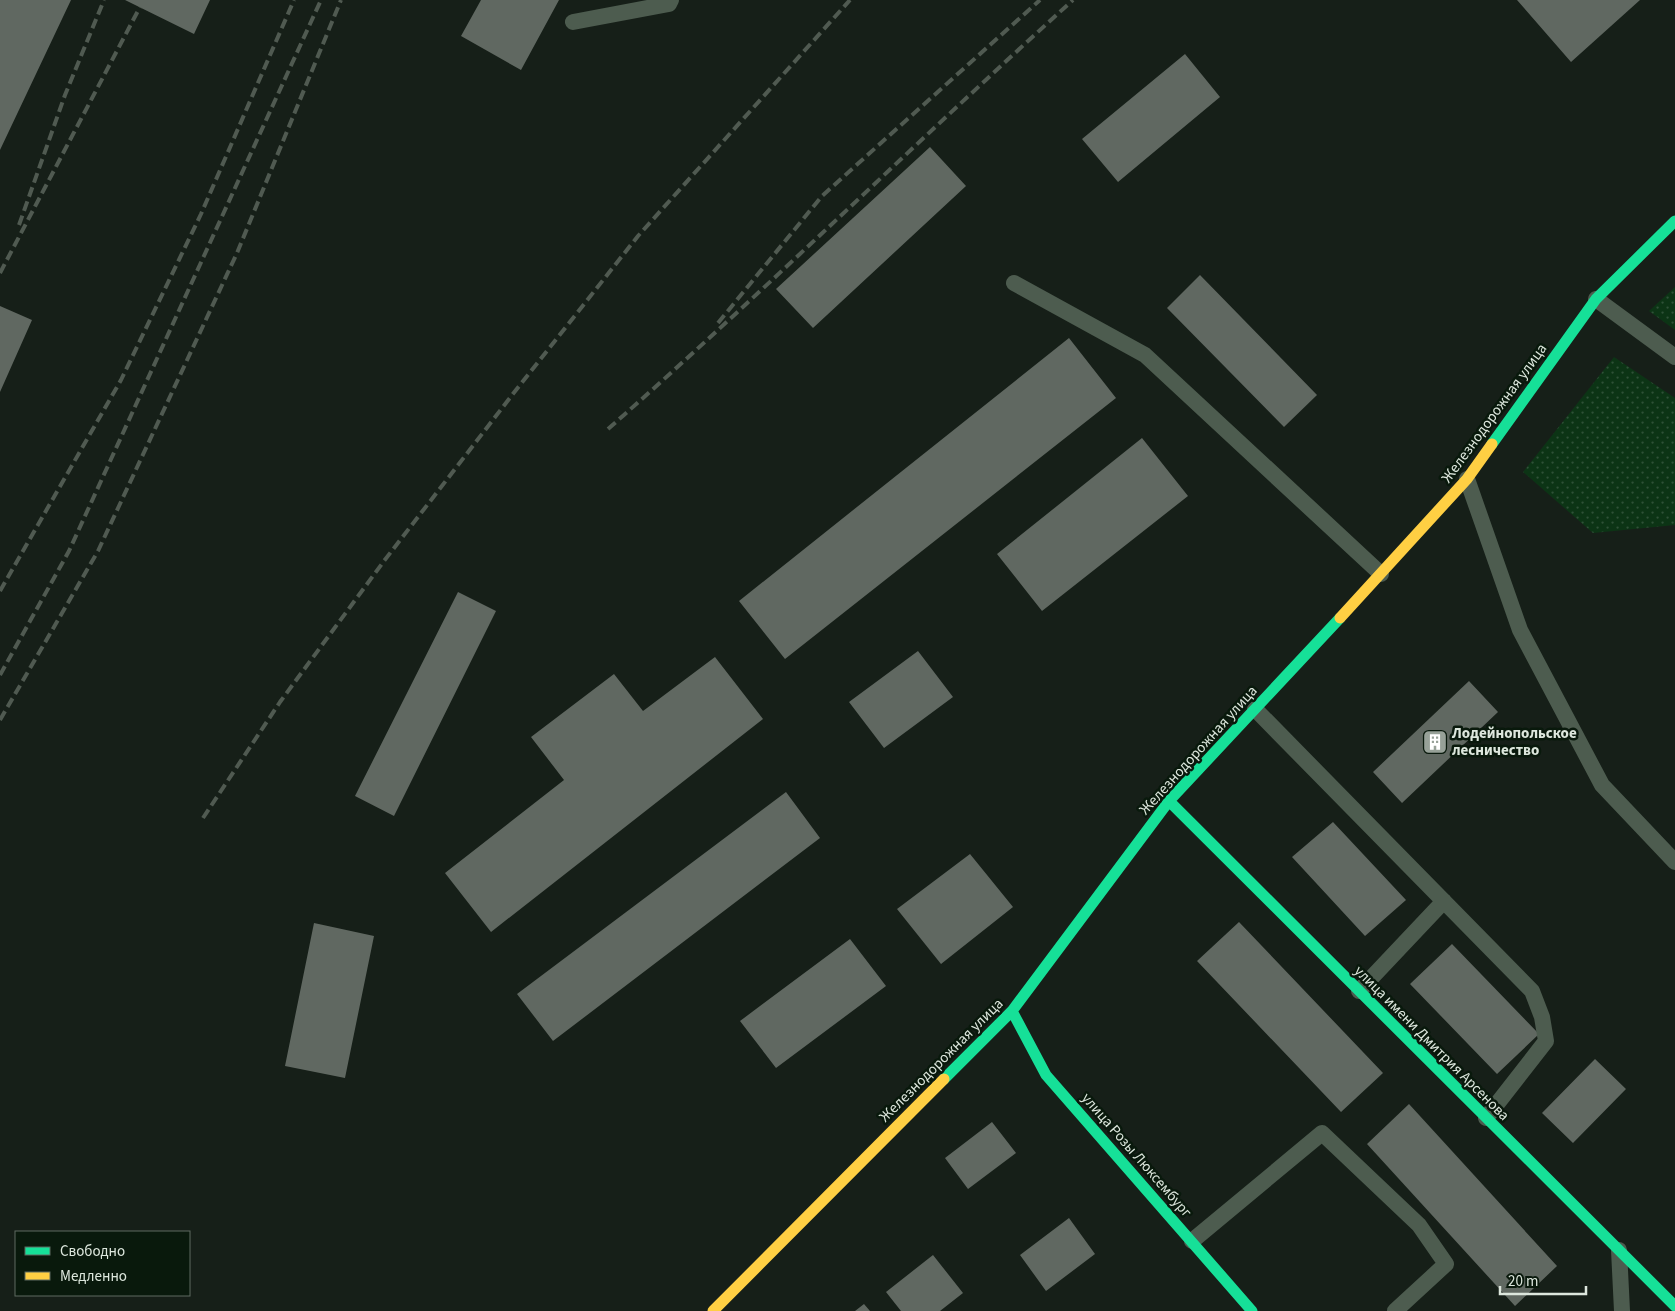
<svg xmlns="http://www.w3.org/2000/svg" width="1675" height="1311" viewBox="0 0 1675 1311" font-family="'Source Sans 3',sans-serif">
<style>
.grass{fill:url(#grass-dots)}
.building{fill:#606861}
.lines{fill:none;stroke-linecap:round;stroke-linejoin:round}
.lane{stroke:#4d5c4f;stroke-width:16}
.fast{stroke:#16e098;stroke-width:11}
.slow{stroke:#ffcf43;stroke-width:11}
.rail{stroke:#505a51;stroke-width:4;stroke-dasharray:10 5;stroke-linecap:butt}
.labels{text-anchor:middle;stroke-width:5;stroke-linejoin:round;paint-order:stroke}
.street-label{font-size:15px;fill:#dde7dd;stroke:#09190c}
.poi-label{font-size:15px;font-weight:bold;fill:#dde7dd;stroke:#09190c;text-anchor:start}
</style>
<defs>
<pattern id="grass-dots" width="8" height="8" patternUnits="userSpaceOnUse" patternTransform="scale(1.25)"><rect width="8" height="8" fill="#0c3415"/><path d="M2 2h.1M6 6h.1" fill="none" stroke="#2f5137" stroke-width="1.8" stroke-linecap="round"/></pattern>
</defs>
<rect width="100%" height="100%" fill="#161f18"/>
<path class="grass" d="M 1675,287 L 1675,330 L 1649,311 Z
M 1614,357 L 1675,398 L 1675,525 L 1593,533 L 1523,472 Z"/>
<path class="building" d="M 0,0 L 71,0 L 0,150 Z
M 125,0 L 210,0 L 194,34 Z
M 481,0 L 559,0 L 521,70 L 461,36 Z
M 1517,0 L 1640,0 L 1571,62 Z
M 1185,54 L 1220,97 L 1118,182 L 1082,139 Z
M 930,147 L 966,186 L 813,328 L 776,289 Z
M 1200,275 L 1317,395 L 1284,427 L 1167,308 Z
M 0,306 L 32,320 L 0,392 Z
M 1069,338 L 1116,398 L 785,659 L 739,601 Z
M 1142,438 L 1188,496 L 1042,611 L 997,554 Z
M 458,592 L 496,611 L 394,816 L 355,796 Z
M 918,651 L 953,697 L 884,748 L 849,702 Z
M 715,657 L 763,719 L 491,932 L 445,873 L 564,780 L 531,737 L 614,674 L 643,711 Z
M 1469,681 L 1498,712 L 1402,803 L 1373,772 Z
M 786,792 L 820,838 L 553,1041 L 517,994 Z
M 1333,822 L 1406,900 L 1365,936 L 1292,857 Z
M 970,854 L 1013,907 L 941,964 L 897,909 Z
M 1239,922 L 1383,1073 L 1341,1112 L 1197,961 Z
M 314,923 L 374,936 L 345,1078 L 285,1066 Z
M 850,939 L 886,986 L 776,1068 L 740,1021 Z
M 1452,944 L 1539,1034 L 1497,1074 L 1410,984 Z
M 1595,1059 L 1626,1089 L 1573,1143 L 1542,1113 Z
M 1409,1104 L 1557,1266 L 1515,1306 L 1367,1144 Z
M 992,1122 L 1016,1153 L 968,1189 L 945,1158 Z
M 1069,1218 L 1095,1254 L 1046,1291 L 1020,1255 Z
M 933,1255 L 963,1293 L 940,1311 L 901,1311 L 886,1292 Z
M 864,1304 L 870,1311 L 855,1311 Z"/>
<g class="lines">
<path class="lane" d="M 573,22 L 669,4 L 671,0
M 1014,283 L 1145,355 L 1381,574
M 1596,299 L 1675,357
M 1467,479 L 1520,630 L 1602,785 L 1675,862
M 1255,709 L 1532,991 L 1542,1017 L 1546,1041 L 1486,1118
M 1359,991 L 1444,901
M 1192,1241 L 1322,1133 L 1419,1225 L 1446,1264 L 1395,1311
M 1619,1250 L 1622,1311"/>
<path class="fast" d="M 1492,444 L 1596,299 L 1675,221
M 1169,801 L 1675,1306
M 1012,1011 L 1046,1075 L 1252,1311
M 944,1079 L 1012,1011 L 1169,801 L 1340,618"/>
<path class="slow" d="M 1340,618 L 1467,479 L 1492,444
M 713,1311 L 944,1079"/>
<path class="rail" d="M 19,225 L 65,95 L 104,0
M 0,273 L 140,7
M 718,323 L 822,196 L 1040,0
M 608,429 C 766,290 916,142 1073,0
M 0,591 L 121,380 L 201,214 L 294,0
M 0,675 L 69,551 L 321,0
M 0,720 L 98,551 L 237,253 L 341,0
M 203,818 L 280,702 L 384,561 L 516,390 L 638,236 L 850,0"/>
</g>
<defs>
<symbol id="building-square" viewBox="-11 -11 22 22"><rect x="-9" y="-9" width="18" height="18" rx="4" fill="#97a198" stroke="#09190c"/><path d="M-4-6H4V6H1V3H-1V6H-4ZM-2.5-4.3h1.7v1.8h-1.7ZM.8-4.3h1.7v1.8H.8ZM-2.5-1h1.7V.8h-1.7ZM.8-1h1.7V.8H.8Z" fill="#fff"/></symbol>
</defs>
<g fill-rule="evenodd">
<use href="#building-square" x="1421" y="728" width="28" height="28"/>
</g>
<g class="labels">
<g class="street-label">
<text transform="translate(1494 413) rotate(-54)" y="5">Железнодорожная улица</text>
<text transform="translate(1198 750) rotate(-48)" y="5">Железнодорожная улица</text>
<text transform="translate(1432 1043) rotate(45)" y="5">улица имени Дмитрия Арсенова</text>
<text transform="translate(941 1060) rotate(-45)" y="5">Железнодорожная улица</text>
<text transform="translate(1137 1155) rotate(49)" y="5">улица Розы Люксембург</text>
</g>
<g class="poi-label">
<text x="1452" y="738">Лодейнопольское<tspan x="1452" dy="17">лесничество</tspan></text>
</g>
</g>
<rect x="15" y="1231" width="175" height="65" fill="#09190c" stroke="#5e6b60"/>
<rect x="25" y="1247" width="25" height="8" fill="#16e098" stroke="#5e6b60"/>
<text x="60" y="1256" font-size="15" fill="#dde7dd">Свободно</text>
<rect x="25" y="1272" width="25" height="8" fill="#ffcf43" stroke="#5e6b60"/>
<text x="60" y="1281" font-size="15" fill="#dde7dd">Медленно</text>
<path d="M1500 1286v8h86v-8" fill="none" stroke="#dde7dd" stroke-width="2.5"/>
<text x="1508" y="1286" font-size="15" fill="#dde7dd" stroke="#09190c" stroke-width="4" paint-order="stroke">20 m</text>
</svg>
